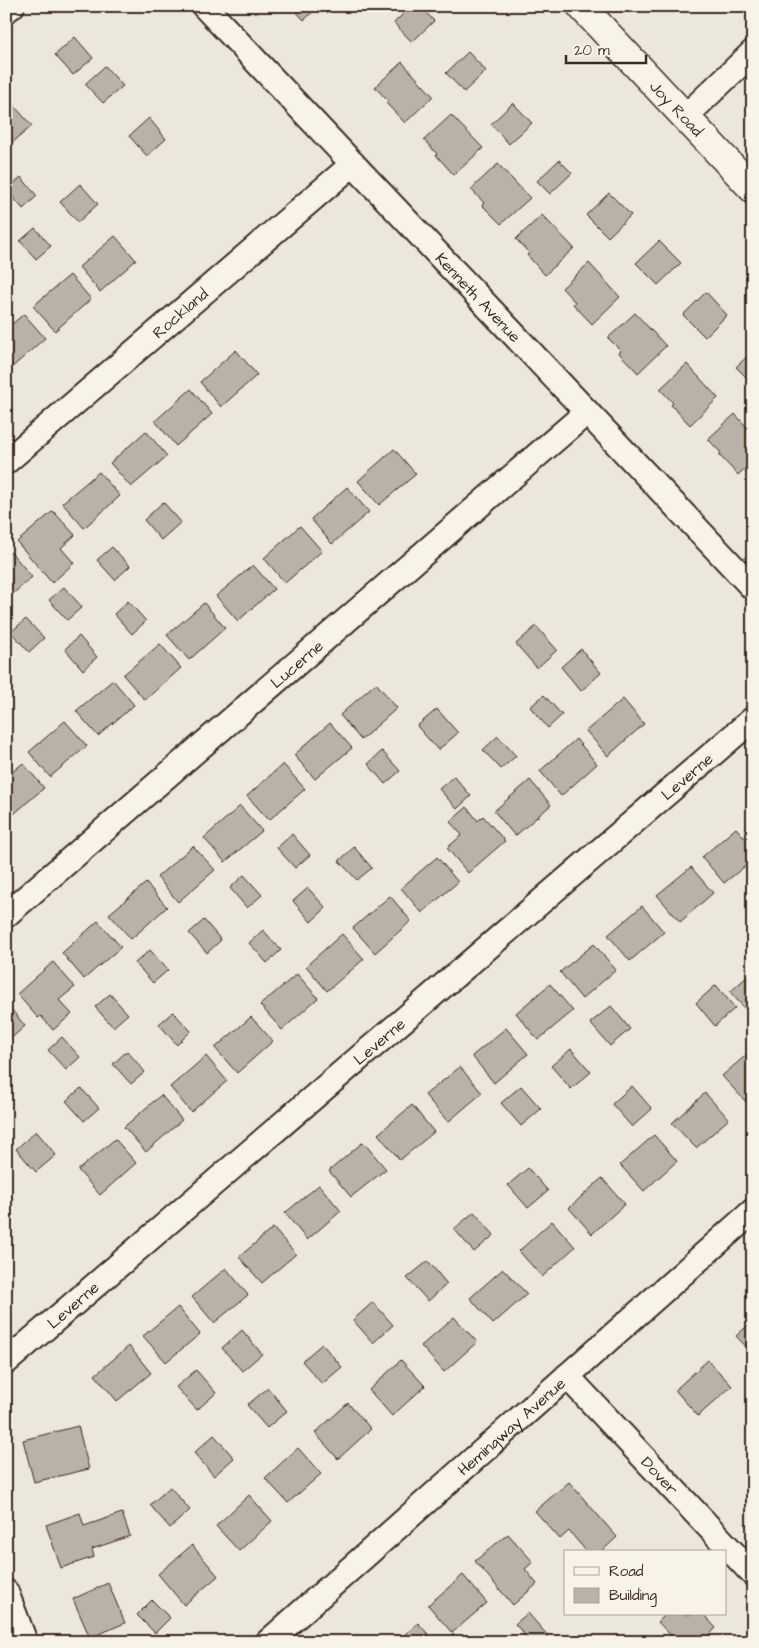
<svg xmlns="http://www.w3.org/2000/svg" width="759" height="1648" viewBox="0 0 759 1648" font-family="'Architects Daughter',sans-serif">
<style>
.building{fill:#bab2a7;stroke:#3b2a1e}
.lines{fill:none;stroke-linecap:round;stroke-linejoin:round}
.street-casing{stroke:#3b2a1e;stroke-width:28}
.secondary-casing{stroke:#3b2a1e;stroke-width:31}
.street{stroke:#f7f3e8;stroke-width:24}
.secondary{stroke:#f7f3e8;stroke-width:28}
.labels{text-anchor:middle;stroke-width:4;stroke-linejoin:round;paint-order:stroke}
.street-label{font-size:16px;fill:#3b2a1e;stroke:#f7f3e8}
</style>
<rect width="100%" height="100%" fill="#ece7dc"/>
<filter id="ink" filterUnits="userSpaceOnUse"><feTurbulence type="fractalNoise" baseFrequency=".02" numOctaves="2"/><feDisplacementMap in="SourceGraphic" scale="10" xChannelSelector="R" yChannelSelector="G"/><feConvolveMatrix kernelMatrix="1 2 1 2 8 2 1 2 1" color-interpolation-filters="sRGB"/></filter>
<g filter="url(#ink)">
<path class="building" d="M 291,6 L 319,6 L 304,20 Z
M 411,6 L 420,6 L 434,21 L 412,42 L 394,23 Z
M 75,37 L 93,58 L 73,75 L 55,55 Z
M 468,52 L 486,71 L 464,92 L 446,73 Z
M 402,62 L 433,96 L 405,123 L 386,103 L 388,101 L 375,87 Z
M 105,66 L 123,86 L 103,103 L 85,84 Z
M 9,100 L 32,126 L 6,148 L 6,102 Z
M 513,103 L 532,123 L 509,144 L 491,124 Z
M 451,115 L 483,148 L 454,175 L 436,155 L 437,154 L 424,140 Z
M 149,118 L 166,139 L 147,156 L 129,136 Z
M 559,160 L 572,173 L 550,194 L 537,181 Z
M 498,164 L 530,198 L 501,224 L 482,205 L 484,203 L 471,189 Z
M 21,177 L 37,196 L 23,209 L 7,190 Z
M 80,184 L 98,204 L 78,222 L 60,202 Z
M 609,193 L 631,215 L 608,237 L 586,215 Z
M 542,215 L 574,248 L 545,275 L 527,255 L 529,253 L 516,239 Z
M 35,228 L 51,246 L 36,259 L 20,241 Z
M 115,236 L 136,260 L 100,292 L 79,267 Z
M 659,241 L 681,263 L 658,285 L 636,263 Z
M 589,263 L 620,297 L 592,324 L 573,304 L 575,302 L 562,288 Z
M 70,275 L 91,299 L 55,331 L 33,306 Z
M 706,292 L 727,315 L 705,337 L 683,315 Z
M 635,313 L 666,346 L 638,373 L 619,353 L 621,351 L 608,338 Z
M 24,314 L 45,338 L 9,370 L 6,367 L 6,329 Z
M 236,350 L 257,375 L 221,407 L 200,382 Z
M 753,351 L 753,384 L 736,367 Z
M 687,364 L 718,398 L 690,425 L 671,405 L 673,403 L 660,389 Z
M 191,389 L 212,414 L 176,446 L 155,421 Z
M 735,414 L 753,434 L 753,461 L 738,475 L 719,455 L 721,453 L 708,439 Z
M 146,431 L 167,456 L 131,487 L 110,463 Z
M 394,449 L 416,474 L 379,505 L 358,481 Z
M 99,472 L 120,496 L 84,528 L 62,503 Z
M 347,487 L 369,512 L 332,544 L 311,519 Z
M 163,502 L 181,522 L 161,540 L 144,520 Z
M 53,511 L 75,535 L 61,548 L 74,563 L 52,583 L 17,542 Z
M 300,526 L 322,551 L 285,583 L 264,558 Z
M 112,547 L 130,566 L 115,580 L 97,560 Z
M 11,552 L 32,577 L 6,600 L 6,556 Z
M 253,565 L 274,589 L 238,621 L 216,596 Z
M 64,587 L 82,607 L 67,620 L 49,600 Z
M 128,601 L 146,621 L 132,634 L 114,614 Z
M 204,603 L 225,628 L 189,660 L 167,635 Z
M 26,619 L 44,638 L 29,652 L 11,632 Z
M 536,626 L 557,650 L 537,668 L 516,644 Z
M 79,636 L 97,657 L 83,670 L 65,649 Z
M 160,644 L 181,668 L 145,700 L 123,675 Z
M 581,649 L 601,673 L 581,691 L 561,667 Z
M 113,680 L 134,705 L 98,736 L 76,711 Z
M 376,683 L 397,708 L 361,740 L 340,715 Z
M 544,695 L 562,715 L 548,728 L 530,707 Z
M 623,699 L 644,724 L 608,756 L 586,731 Z
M 437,709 L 458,733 L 438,750 L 417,726 Z
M 65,721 L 87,746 L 50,777 L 29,752 Z
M 330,723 L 352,748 L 315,779 L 294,755 Z
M 498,736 L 516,756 L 501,769 L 483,750 Z
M 576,739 L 597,764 L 561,796 L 540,771 Z
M 382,751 L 400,771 L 385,784 L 368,764 Z
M 23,763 L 44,788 L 8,819 L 6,817 L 6,777 Z
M 283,764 L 305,789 L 269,820 L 247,796 Z
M 454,776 L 471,796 L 457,809 L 439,789 Z
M 530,780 L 551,805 L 515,836 L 494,811 Z
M 240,806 L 262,831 L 225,862 L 204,838 Z
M 467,807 L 478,821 L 483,816 L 505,841 L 468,873 L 447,848 L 462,835 L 450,822 Z
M 736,828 L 753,847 L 753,860 L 724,883 L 702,857 Z
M 292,834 L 310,855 L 295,868 L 277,848 Z
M 193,846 L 215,870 L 178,902 L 157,877 Z
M 354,847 L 372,868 L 357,880 L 339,861 Z
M 437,857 L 458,882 L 422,913 L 401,888 Z
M 691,867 L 713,893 L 680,922 L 657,895 Z
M 244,875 L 262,895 L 247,908 L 230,888 Z
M 146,883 L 167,907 L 131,939 L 109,914 Z
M 308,888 L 326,908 L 311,922 L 293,901 Z
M 390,896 L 411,921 L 375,953 L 353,928 Z
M 642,906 L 664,932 L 630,961 L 608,935 Z
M 204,920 L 221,940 L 207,953 L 189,933 Z
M 98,921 L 121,947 L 84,979 L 62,953 Z
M 263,930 L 281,950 L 267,963 L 249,943 Z
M 342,934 L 364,959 L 327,991 L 306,966 Z
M 594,944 L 616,970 L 582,999 L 560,972 Z
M 150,950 L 168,970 L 153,983 L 135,963 Z
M 53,962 L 75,987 L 59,1000 L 72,1014 L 53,1030 L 41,1016 L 38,1018 L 17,994 Z
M 297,974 L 318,998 L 282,1030 L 260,1005 Z
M 750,974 L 753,978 L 753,1006 L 747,1011 L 730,992 Z
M 550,984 L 573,1011 L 538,1040 L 516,1013 Z
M 716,985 L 735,1008 L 715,1026 L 696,1003 Z
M 110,994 L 128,1014 L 113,1027 L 95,1007 Z
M 6,1003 L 25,1026 L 6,1043 Z
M 611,1006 L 630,1029 L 610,1046 L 590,1023 Z
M 173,1012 L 191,1031 L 177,1045 L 159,1024 Z
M 251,1017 L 273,1041 L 237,1073 L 215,1048 Z
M 506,1028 L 528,1054 L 494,1083 L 472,1056 Z
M 62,1037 L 80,1057 L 66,1070 L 48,1050 Z
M 571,1049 L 591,1072 L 571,1089 L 551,1066 Z
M 753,1049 L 753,1096 L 746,1102 L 722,1076 Z
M 127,1051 L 145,1072 L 131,1084 L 113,1064 Z
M 206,1056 L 227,1081 L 191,1112 L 170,1087 Z
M 460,1067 L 482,1093 L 448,1122 L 425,1095 Z
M 521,1086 L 541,1109 L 521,1126 L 501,1103 Z
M 632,1086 L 652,1109 L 632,1127 L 612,1104 Z
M 81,1088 L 99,1108 L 84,1121 L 66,1101 Z
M 705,1093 L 729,1119 L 696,1148 L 672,1123 Z
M 161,1095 L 182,1120 L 146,1152 L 124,1127 Z
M 412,1105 L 434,1132 L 400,1160 L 378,1134 Z
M 36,1131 L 56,1155 L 36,1172 L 16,1149 Z
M 654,1135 L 677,1161 L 644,1191 L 620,1165 Z
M 115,1139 L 136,1163 L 100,1195 L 78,1170 Z
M 363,1142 L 386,1169 L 351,1197 L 329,1171 Z
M 528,1168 L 548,1191 L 528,1208 L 508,1185 Z
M 602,1178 L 625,1204 L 592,1234 L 569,1208 Z
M 319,1185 L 341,1211 L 307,1240 L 285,1213 Z
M 474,1212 L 494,1235 L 474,1252 L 454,1229 Z
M 552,1221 L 575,1247 L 542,1277 L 519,1251 Z
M 273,1228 L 296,1254 L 262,1283 L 239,1257 Z
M 428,1261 L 447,1284 L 428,1301 L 407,1278 Z
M 226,1268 L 248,1295 L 214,1323 L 192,1297 Z
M 503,1269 L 527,1294 L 493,1324 L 470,1298 Z
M 373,1302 L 393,1325 L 373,1343 L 353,1320 Z
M 178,1307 L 200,1334 L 166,1362 L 143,1336 Z
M 454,1317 L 477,1342 L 444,1372 L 421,1346 Z
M 753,1321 L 753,1354 L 736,1336 Z
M 242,1330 L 262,1354 L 242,1371 L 222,1348 Z
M 322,1344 L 342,1367 L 322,1384 L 302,1361 Z
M 129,1346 L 151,1373 L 117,1401 L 95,1375 Z
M 401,1360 L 425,1386 L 392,1416 L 369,1390 Z
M 708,1360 L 732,1386 L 698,1416 L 675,1390 Z
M 196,1370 L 216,1393 L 197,1410 L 176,1387 Z
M 268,1388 L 287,1411 L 267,1428 L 247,1405 Z
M 348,1403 L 371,1429 L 338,1459 L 315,1433 Z
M 78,1426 L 89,1469 L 34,1482 L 23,1440 Z
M 214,1435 L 234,1458 L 214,1476 L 194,1453 Z
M 298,1448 L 321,1474 L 288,1503 L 265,1478 Z
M 569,1482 L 617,1537 L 601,1552 L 587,1552 L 569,1531 L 560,1539 L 535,1511 Z
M 170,1487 L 190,1510 L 170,1528 L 150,1505 Z
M 249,1495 L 272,1521 L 239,1551 L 216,1526 Z
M 80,1513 L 84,1526 L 122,1513 L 130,1536 L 92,1549 L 94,1557 L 61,1568 L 46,1525 Z
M 508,1534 L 533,1562 L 525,1569 L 537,1584 L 513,1605 L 475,1561 Z
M 192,1545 L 218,1576 L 184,1605 L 158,1574 Z
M 463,1575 L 487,1603 L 452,1633 L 428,1605 Z
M 108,1583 L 125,1623 L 90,1638 L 73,1599 Z
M 152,1600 L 170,1618 L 155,1633 L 137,1615 Z
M 528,1613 L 548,1636 L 541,1642 L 531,1642 L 515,1624 Z
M 666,1614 L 703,1614 L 716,1628 L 702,1642 L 677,1642 L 658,1622 Z
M 418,1623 L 435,1642 L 396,1642 Z"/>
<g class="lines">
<defs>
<g id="street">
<path id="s1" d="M 204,6 L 753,588"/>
<path d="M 6,10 L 12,6"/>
<path d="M 685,117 L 753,52"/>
<path id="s2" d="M 6,462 L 353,164"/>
<path id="s3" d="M 6,915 L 587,412"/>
<path id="s4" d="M 6,1362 L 753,719"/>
<path id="s5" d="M 567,1376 L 753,1574"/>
<path d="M 6,1592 L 25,1642"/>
<path id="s6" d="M 268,1642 L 753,1211"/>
</g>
<g id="secondary">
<path id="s7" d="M 581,6 L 753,189"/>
</g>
</defs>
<use href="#street" class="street-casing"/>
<use href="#secondary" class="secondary-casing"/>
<use href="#street" class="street"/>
<use href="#secondary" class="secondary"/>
</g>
</g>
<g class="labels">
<g class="street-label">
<text dy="6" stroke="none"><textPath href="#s7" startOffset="140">Joy Road</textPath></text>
<text dy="6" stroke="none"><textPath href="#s1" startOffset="400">Kenneth Avenue</textPath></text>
<text dy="6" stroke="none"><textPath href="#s2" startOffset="229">Rockland</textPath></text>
<text dy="6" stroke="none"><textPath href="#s3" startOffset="384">Lucerne</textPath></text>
<text dy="6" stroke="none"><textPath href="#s4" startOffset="898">Leverne</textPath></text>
<text dy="6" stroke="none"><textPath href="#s4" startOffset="492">Leverne</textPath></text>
<text dy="6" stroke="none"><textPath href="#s4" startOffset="88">Leverne</textPath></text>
<text dy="6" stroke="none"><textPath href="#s6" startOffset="325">Hemingway Avenue</textPath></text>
<text dy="6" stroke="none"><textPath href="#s5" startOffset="136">Dover</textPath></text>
</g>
</g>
<rect width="759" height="1648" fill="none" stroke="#f7f3e8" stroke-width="25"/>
<rect x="12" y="12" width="734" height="1623" fill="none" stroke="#3b2a1e" stroke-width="2" filter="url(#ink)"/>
<rect x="564" y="1550" width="162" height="65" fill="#f7f3e8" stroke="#aca397"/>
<rect x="574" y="1567" width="25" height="8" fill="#f7f3e8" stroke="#aca397"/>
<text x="609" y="1576" font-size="15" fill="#3b2a1e">Road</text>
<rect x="574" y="1588" width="25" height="15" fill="#bab2a7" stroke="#aca397"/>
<text x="609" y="1600" font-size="15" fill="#3b2a1e">Building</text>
<path d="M566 55v8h80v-8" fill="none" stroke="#3b2a1e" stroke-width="2.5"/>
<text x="574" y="55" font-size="15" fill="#3b2a1e" stroke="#f7f3e8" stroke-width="4" paint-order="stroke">20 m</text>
</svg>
